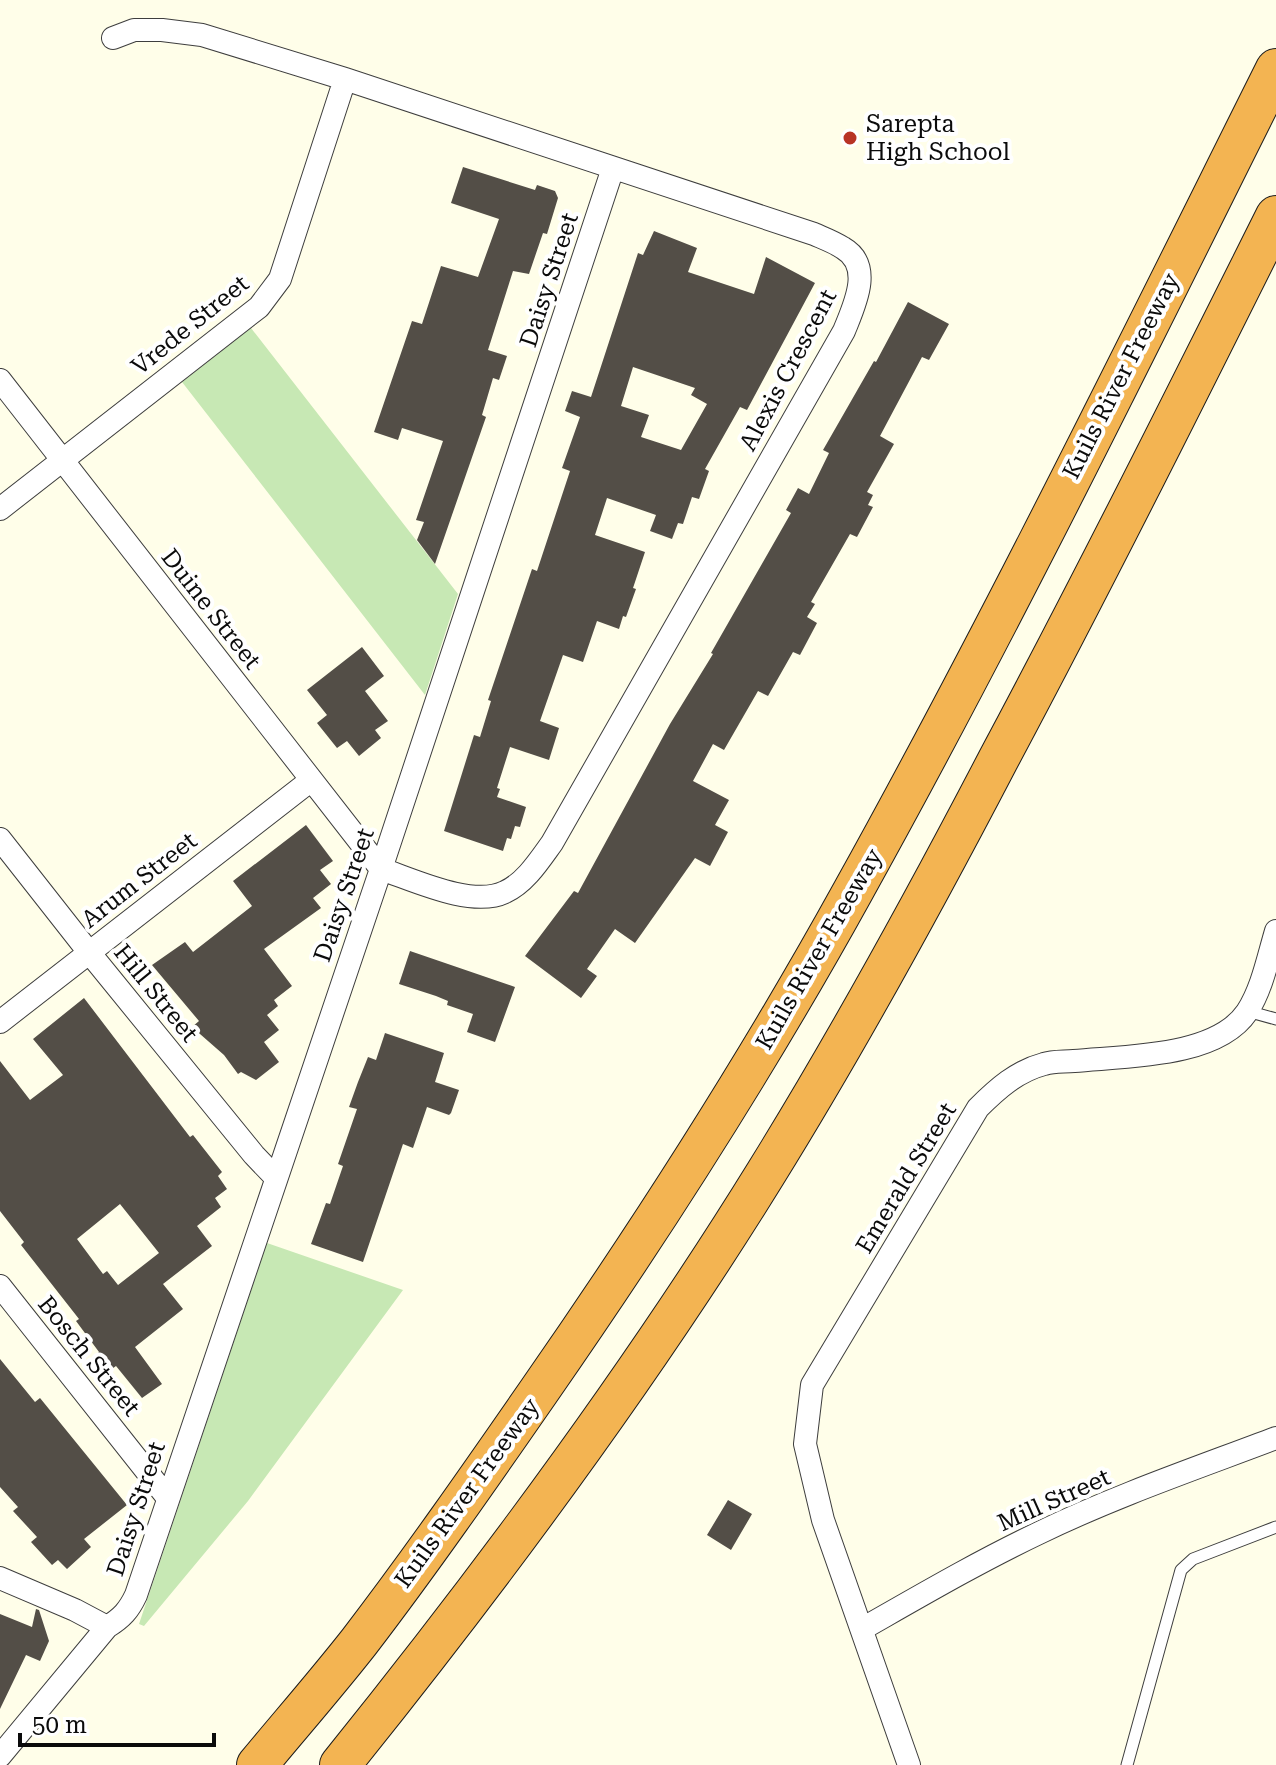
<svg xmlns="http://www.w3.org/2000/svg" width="1276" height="1765" viewBox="0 0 1276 1765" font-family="'Roboto Serif',serif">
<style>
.green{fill:#c7e8b4}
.building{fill:#534e47;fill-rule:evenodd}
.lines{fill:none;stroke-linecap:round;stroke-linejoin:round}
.lane-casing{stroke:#3e3e3e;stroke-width:13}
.street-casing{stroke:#3e3e3e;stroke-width:24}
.highway-casing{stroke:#1c1c1c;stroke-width:42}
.lane{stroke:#fff;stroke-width:11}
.street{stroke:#fff;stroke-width:22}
.highway{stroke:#f3b452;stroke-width:40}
.poi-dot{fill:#b83425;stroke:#fff;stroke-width:3}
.labels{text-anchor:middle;stroke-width:8;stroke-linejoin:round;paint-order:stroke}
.poi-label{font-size:24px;fill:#0b0b0b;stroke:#fff;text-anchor:start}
.street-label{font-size:24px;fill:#0b0b0b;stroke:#fff}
</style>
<rect width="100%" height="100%" fill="#fffee9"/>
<path class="green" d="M 251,328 L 458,594 L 425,695 L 182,382 Z
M 267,1243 L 403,1290 L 248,1501 L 144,1626 L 139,1624 Z"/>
<path class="building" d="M 463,167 L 535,190 L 537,185 L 555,191 L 558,198 L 547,234 L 543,233 L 529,274 L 513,271 L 488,350 L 507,356 L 499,380 L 493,378 L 482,415 L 486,417 L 435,564 L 417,540 L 424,522 L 416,520 L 443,441 L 402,428 L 398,440 L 374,432 L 412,321 L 422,324 L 441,266 L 478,277 L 499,219 L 451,203 Z
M 654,231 L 697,248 L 688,272 L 754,294 L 766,257 L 815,283 L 747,410 L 740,407 L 705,469 L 709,471 L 699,499 L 692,497 L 683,524 L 678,523 L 672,539 L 650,531 L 656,515 L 607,498 L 595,535 L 645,552 L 633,588 L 636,589 L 626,617 L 623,616 L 619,629 L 597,621 L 583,662 L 563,655 L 540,721 L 559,728 L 549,760 L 510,747 L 497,788 L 500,789 L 497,797 L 526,807 L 520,827 L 515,826 L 511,839 L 507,838 L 503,851 L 444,831 L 474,735 L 480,737 L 491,701 L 488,700 L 532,569 L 537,571 L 570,471 L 562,468 L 580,417 L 565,411 L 572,391 L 591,397 L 638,253 L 643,255 ZM 633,367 L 695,388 L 691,395 L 707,404 L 681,450 L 641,437 L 649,415 L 621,406 Z
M 908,302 L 949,324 L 929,360 L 922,357 L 880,436 L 894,444 L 867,492 L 873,495 L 868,505 L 873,507 L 857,537 L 850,534 L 811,602 L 815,604 L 807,617 L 817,623 L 800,655 L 793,652 L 768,696 L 758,691 L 724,750 L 713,744 L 693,781 L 729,800 L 715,825 L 728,832 L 710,866 L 695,858 L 635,943 L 615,929 L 587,969 L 597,976 L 581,998 L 525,956 L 574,891 L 578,893 L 670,724 L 713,654 L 711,653 L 791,513 L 786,510 L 798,488 L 809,494 L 829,453 L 823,450 L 874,361 L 876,362 Z
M 362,647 L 384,676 L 365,691 L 388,721 L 375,730 L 381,738 L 359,756 L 347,741 L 337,748 L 317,723 L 327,715 L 307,690 Z
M 306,825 L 333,861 L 320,870 L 331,884 L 313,898 L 321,908 L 264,949 L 292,986 L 274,1000 L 278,1006 L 267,1015 L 279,1030 L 264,1042 L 279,1062 L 256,1080 L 241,1072 L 238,1074 L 224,1055 L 192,1027 L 199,1021 L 152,965 L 185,942 L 193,952 L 252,906 L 233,881 Z
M 410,951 L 515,987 L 495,1042 L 467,1032 L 473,1014 L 447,1005 L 448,1001 L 436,996 L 399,984 Z
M 84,998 L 190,1137 L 193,1135 L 222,1172 L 218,1176 L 227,1189 L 215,1198 L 221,1207 L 197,1226 L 212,1246 L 163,1284 L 183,1309 L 135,1347 L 162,1384 L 142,1398 L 116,1366 L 109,1371 L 96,1355 L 99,1352 L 76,1321 L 79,1319 L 21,1245 L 24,1242 L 0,1211 L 0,1061 L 30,1100 L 63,1075 L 33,1039 ZM 120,1204 L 159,1253 L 118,1285 L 107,1271 L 103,1274 L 77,1239 Z
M 385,1033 L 444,1053 L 435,1082 L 459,1090 L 451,1113 L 449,1115 L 427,1107 L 413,1148 L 403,1144 L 363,1262 L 311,1244 L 326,1203 L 330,1204 L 343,1166 L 338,1164 L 357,1109 L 349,1107 L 358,1082 L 368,1057 L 376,1060 Z
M 0,1359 L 35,1402 L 40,1398 L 127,1505 L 84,1539 L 91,1547 L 67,1569 L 58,1560 L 52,1565 L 31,1542 L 37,1537 L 13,1511 L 18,1507 L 0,1487 Z
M 728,1500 L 752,1514 L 731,1550 L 707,1535 Z
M 36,1609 L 39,1610 L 49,1641 L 40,1661 L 26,1655 L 0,1709 L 0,1614 L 32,1627 Z"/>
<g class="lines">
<defs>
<path id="lane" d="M 1247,1011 L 1276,1019
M 1127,1765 L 1181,1570 L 1193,1559 L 1276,1527"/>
<path id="street" d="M 0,380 L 381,869 C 414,880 472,908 505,892 C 525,883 539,861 552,843 L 844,331 C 854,306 874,266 843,248 C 834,242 823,238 814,234 L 345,79 L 202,35 L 162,30 L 134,30 L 113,38
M 0,509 L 259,307 L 280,279 L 345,79
M 0,839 L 88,951 L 254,1155 L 276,1178
M 0,1022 L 310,781
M 0,1286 L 167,1497
M 0,1578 L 75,1610 L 107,1627
M 862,1629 C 920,1596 978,1562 1039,1533 C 1115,1496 1197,1468 1276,1438
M 0,1756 L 107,1627 C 122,1618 129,1610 136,1595 L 381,869 L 613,168
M 909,1765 L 823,1520 L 805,1444 L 812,1385 L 978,1108 C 997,1089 1017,1071 1044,1064 C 1053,1061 1064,1062 1074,1061 C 1124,1056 1216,1058 1247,1012 C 1262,989 1268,958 1276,931"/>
<path id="highway" d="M 257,1765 C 291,1724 326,1684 359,1642 C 421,1561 480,1476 539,1391 C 651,1230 757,1065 852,893 C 1002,623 1138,345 1276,69
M 340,1765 C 493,1575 638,1380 766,1173 C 849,1039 925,900 998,760 C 1094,580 1185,398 1276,216"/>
</defs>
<use href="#lane" class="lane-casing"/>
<use href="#street" class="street-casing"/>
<use href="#highway" class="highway-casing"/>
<use href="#lane" class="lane"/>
<use href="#street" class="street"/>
<use href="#highway" class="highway"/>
</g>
<circle class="poi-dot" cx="850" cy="138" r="8"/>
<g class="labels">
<g class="poi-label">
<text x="866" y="132">Sarepta<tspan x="866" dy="28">High School</tspan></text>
</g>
<g class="street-label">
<text transform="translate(549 280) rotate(-72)" y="8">Daisy Street</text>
<text transform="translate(190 325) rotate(-39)" y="8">Vrede Street</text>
<text transform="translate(788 370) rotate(-62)" y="8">Alexis Crescent</text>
<text transform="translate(1121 376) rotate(-63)" y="8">Kuils River Freeway</text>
<text transform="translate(211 609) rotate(52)" y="8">Duine Street</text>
<text transform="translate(139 880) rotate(-38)" y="8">Arum Street</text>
<text transform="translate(344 895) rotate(-71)" y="8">Daisy Street</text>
<text transform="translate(819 949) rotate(-60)" y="8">Kuils River Freeway</text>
<text transform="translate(156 993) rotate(51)" y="8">Hill Street</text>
<text transform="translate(906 1178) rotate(-59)" y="8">Emerald Street</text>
<text transform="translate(89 1356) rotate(51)" y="8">Bosch Street</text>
<text transform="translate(467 1493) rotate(-54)" y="8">Kuils River Freeway</text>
<text transform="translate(1054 1500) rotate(-24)" y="8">Mill Street</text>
<text transform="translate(136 1509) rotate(-72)" y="8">Daisy Street</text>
</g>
</g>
<path d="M20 1733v12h194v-12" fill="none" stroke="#0b0b0b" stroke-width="4"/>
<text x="32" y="1733" font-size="24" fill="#0b0b0b" stroke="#ffffff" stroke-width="6" paint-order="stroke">50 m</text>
</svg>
